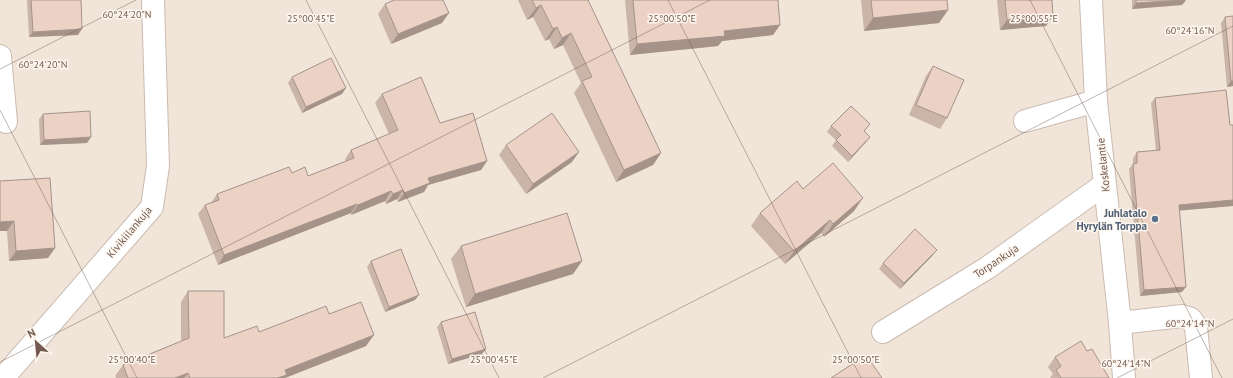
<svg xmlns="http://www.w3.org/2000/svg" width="1233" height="378" viewBox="0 0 1233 378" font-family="'PT Sans',sans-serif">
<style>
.residential{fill:#f1e5d9}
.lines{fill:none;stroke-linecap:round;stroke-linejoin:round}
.minor-casing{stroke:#cbbbb1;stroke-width:24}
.minor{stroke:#fff;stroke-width:22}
.wall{fill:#cbb5a9}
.shaded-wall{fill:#a5938a}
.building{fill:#ecd2c5;stroke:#a5938a}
.ticks{fill:none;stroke:#725a50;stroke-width:1;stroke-opacity:0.45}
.service-dot{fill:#5c6f8a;stroke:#fdf7f0;stroke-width:1.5}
.labels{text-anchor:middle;stroke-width:3;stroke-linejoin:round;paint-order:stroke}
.street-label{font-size:11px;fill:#725a50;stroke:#fdf7f0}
.service-label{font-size:11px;font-weight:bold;fill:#4e5e75;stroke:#fdf7f0;text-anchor:end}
.ticks-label{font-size:10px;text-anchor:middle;fill:#725a50;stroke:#fdf7f0;stroke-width:3;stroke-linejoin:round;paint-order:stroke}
</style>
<rect width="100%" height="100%" fill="#faf3ea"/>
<path class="residential" d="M 0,0 L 1233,0 L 1233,378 L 0,378 Z"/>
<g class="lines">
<defs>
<path id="minor" d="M 1091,0 L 1096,101 L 1120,323 L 1124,378
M 0,56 L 6,122
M 1025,121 L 1096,101
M 1120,323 L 1182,316 L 1191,319 L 1196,327 L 1201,378
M 883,332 L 987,268 L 1105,184
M 3,378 L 152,207 L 158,166 L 153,0"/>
</defs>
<use href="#minor" class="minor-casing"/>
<use href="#minor" class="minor"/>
</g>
<path class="wall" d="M 27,0 L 81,0 L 78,35 L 29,37 Z
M 518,0 L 588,0 L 661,153 L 653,165 L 616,182 L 574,93 L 581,83 L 563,45 L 554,49 L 549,39 L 545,41 L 533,17 L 527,20 Z
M 625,0 L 778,0 L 780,25 L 773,35 L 722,41 L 718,46 L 630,55 Z
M 861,0 L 947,0 L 948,10 L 939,23 L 864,31 Z
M 997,0 L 1052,0 L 1053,16 L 1046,26 L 1000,30 Z
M 1132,0 L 1186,0 L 1182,5 L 1132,9 Z
M 385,4 L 442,23 L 391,44 L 378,14 Z
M 1225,17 L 1233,86 L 1227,87 L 1221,23 Z
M 933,66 L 947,118 L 940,129 L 909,115 L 926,76 Z
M 292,77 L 342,94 L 302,113 L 288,83 Z
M 382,94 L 440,123 L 487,161 L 481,170 L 428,185 L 424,192 L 398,202 L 397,199 L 386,204 L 385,201 L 351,215 L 351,213 L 218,265 L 198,214 L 205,205 L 211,203 L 217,194 L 308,176 L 346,161 L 345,159 L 351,150 L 389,134 L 375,103 Z
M 1155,98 L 1230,125 L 1233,125 L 1233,206 L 1180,210 L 1182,292 L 1140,296 L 1129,169 L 1133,164 L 1133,158 L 1137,152 L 1156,151 L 1151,103 Z
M 43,114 L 87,143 L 40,145 L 39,119 Z
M 831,126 L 864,132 L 870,137 L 866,142 L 848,162 L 832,146 L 836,140 L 827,132 Z
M 506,145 L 572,162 L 526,194 L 499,155 Z
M 0,181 L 55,248 L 48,258 L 9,261 L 7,231 L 0,231 Z
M 854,211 L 824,237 L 821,233 L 785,264 L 751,226 L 760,213 Z
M 461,246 L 582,261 L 573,274 L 466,307 L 451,259 Z
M 933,255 L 900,289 L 879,269 L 883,263 Z
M 371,261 L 415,300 L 385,312 L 367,267 Z
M 188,291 L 224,338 L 259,332 L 329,314 L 366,346 L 285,378 L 116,378 L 115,376 L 123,365 L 181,341 L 181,302 Z
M 441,322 L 482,354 L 448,364 L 437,327 Z
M 1087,351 L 1109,378 L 1050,378 L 1053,374 L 1048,367 L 1055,357 Z"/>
<path class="shaded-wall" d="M 1186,0 L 1182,5 L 1132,9 L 1136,3 Z
M 541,5 L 533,17 L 527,20 L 536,8 Z
M 948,10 L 939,23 L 864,31 L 873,18 Z
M 449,13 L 442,23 L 391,44 L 398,34 Z
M 1053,16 L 1046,26 L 1000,30 L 1007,20 Z
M 780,25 L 773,35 L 722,41 L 718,46 L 630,55 L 637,44 L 724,31 Z
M 557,27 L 549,39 L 545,41 L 553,29 Z
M 82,29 L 78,35 L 29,37 L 33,32 Z
M 571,33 L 563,45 L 554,49 L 562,38 Z
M 1231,81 L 1233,81 L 1233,86 L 1227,87 Z
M 346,88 L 342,94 L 302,113 L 306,107 Z
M 91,137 L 87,143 L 40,145 L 44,140 Z
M 870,137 L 866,142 L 848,162 L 852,156 Z
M 579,152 L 572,162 L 526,194 L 533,184 Z
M 661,153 L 653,165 L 616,182 L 624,170 Z
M 487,161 L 481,170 L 428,185 L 424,192 L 398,202 L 404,193 L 428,178 Z
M 403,190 L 397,199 L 386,204 L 393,194 Z
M 391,191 L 385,201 L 351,215 L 358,205 Z
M 863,198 L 854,211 L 824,237 L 833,224 Z
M 1233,200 L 1233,206 L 1175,211 L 1179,205 Z
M 357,204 L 351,213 L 218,265 L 224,255 Z
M 830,220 L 821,233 L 785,264 L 794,251 Z
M 14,221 L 7,231 L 0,231 L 0,222 Z
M 55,248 L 48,258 L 9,261 L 16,251 Z
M 937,250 L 933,255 L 900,289 L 904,283 Z
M 582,261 L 573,274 L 466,307 L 475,294 Z
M 1186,287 L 1182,292 L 1140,296 L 1144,290 Z
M 419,295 L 415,300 L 385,312 L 389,307 Z
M 374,335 L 366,346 L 285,378 L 277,378 L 285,370 Z
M 486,349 L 482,354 L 448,364 L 452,359 Z
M 188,373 L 184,378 L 175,378 Z"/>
<path class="building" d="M 31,0 L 81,0 L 82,29 L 33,32 Z
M 394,0 L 443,0 L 449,13 L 398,34 L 385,4 Z
M 532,0 L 588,0 L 661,153 L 624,170 L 582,81 L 592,77 L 571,33 L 562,38 L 557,27 L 553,29 L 541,5 L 536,8 Z
M 633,0 L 778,0 L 780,25 L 724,31 L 725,36 L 637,44 Z
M 871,0 L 947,0 L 948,10 L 873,18 Z
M 1005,0 L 1052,0 L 1053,16 L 1007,20 Z
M 1136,0 L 1184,0 L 1136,3 Z
M 1233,16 L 1233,81 L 1231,81 L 1225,17 Z
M 331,58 L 346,88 L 306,107 L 292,77 Z
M 933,66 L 964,80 L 947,118 L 916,105 Z
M 421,77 L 440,123 L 473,113 L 487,161 L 428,178 L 430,183 L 404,193 L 403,190 L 393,194 L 391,191 L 358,205 L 357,204 L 224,255 L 205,205 L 219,200 L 217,194 L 289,167 L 292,173 L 305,167 L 308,176 L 354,158 L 351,150 L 398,130 L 382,94 Z
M 1226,90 L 1230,125 L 1233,125 L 1233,200 L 1179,205 L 1186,287 L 1144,290 L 1133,164 L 1137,163 L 1137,152 L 1160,150 L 1155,98 Z
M 851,106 L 870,124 L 864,131 L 870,137 L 852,156 L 836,140 L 841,135 L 831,126 Z
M 90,111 L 91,137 L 44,140 L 43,114 Z
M 552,113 L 579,152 L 533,184 L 506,145 Z
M 833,163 L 863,198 L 833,224 L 830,220 L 794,251 L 760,213 L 797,181 L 803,189 Z
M 50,178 L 55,248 L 16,251 L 14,221 L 0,222 L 0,181 Z
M 567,213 L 582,261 L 475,294 L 461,246 Z
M 915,229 L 937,250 L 904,283 L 883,263 Z
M 401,249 L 419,295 L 389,307 L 371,261 Z
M 188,291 L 224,291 L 224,338 L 257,326 L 259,332 L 326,306 L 329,314 L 361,302 L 374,335 L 285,370 L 287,375 L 277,378 L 190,378 L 188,373 L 175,378 L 128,378 L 123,365 L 189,338 Z
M 475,312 L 486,349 L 452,359 L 441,322 Z
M 1081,341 L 1087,351 L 1092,349 L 1109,378 L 1061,378 L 1056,370 L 1061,366 L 1055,357 Z
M 866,355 L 882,378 L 831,378 Z"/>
<path class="ticks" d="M 306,0 L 499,378M 668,0 L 861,378M 1030,0 L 1222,378M 0,69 L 136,0M 0,110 L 137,378M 0,362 L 710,0M 543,378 L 1233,26M 1117,378 L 1233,319"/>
<circle class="service-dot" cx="1155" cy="219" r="4"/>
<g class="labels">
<g class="street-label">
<text transform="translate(1103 165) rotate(-96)" y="4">Koskelantie</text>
<text transform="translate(129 232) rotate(-50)" y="4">Kivikiilankuja</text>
<text transform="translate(996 261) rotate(-34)" y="4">Torpankuja</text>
</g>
<g class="service-label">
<text x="1147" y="217">Juhlatalo<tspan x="1147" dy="13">Hyrylän Torppa</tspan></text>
</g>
</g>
<g class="ticks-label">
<text x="127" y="18">60°24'20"N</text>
<text x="311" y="22">25°00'45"E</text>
<text x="672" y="22">25°00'50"E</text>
<text x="1034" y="22">25°00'55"E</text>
<text x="1190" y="34">60°24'16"N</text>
<text x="43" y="68">60°24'20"N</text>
<text x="1190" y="327">60°24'14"N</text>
<text x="132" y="363">25°00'40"E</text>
<text x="494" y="363">25°00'45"E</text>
<text x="856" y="363">25°00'50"E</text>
<text x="1126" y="367">60°24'14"N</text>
</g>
<g transform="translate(36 342) rotate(333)" stroke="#fdf7f0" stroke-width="3" paint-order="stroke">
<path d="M0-3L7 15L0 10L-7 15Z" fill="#725a50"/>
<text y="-6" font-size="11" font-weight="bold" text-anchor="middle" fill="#725a50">N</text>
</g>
</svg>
